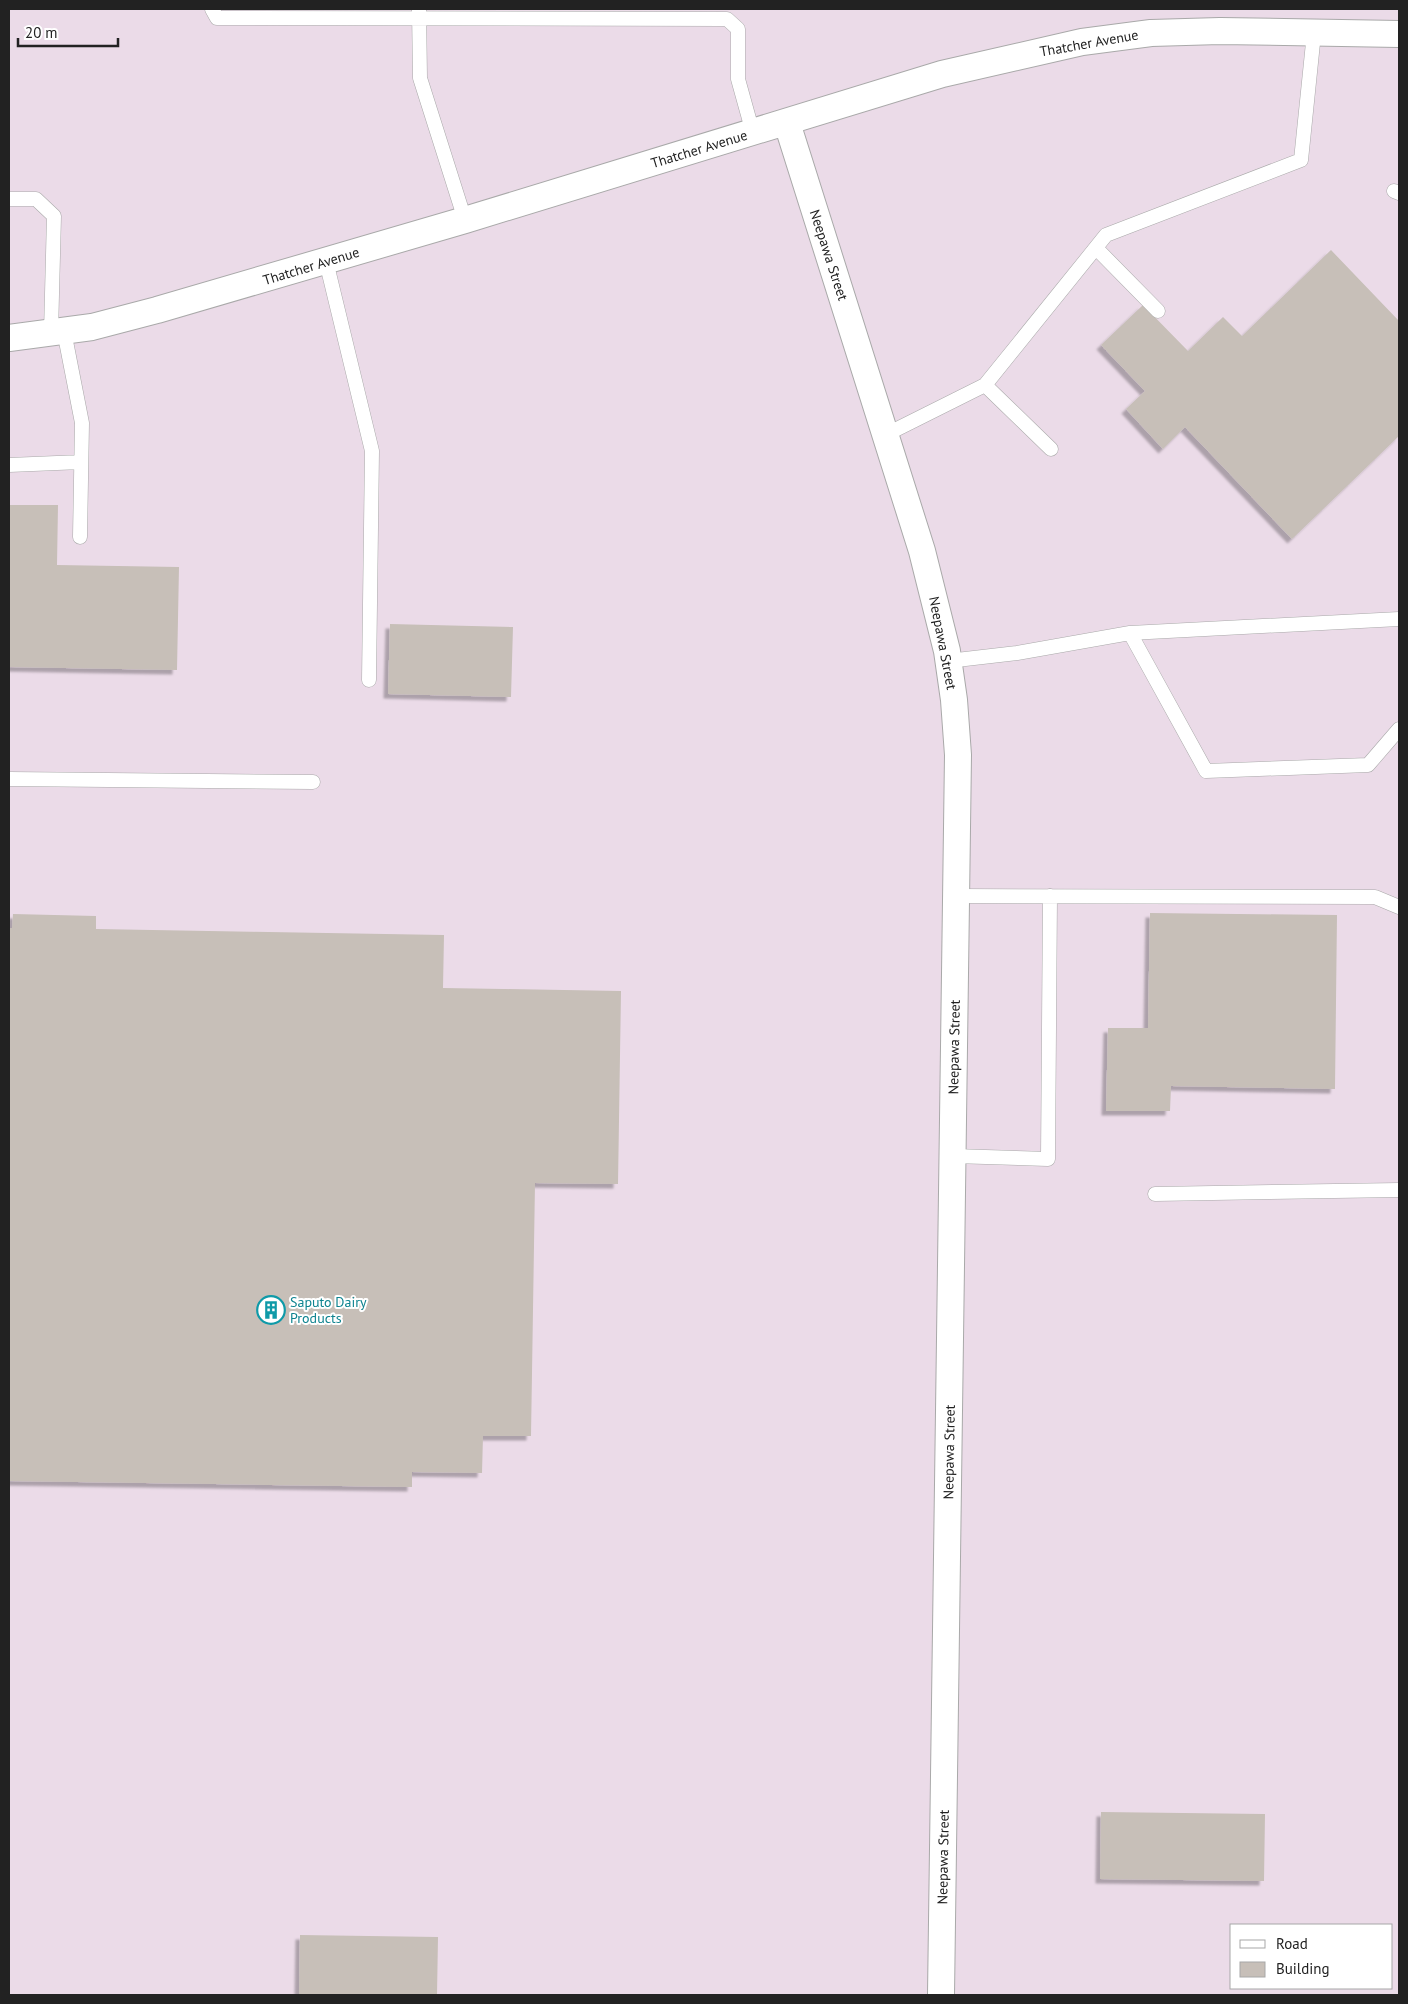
<svg xmlns="http://www.w3.org/2000/svg" width="1408" height="2004" viewBox="0 0 1408 2004" font-family="'PT Sans',sans-serif">
<style>
.industrial{fill:#ebdbe8;fill-rule:evenodd}
.building{fill:#c7bfb8;filter:url(#shadow)}
.lines{fill:none;stroke-linecap:round;stroke-linejoin:round}
.lane-casing{stroke:#a9a9a9;stroke-width:15}
.street-casing{stroke:#a9a9a9;stroke-width:28}
.lane{stroke:#fff;stroke-width:14}
.street{stroke:#fff;stroke-width:26}
.labels{text-anchor:middle;stroke-width:4;stroke-linejoin:round;paint-order:stroke}
.street-label{font-size:14px;fill:#222;stroke:#fff}
.culture-label{font-size:14px;fill:#0d838f;stroke:#fff;text-anchor:start}
</style>
<defs>
<filter id="shadow"><feDropShadow dx="-4.5" dy="4.5" stdDeviation="1" flood-color="#0004"/></filter>
</defs>
<rect width="100%" height="100%" fill="#f2efe9"/>
<path class="industrial" d="M 9,9 L 1399,9 L 1399,1995 L 9,1995 ZM 1232,1925 L 1392,1925 L 1392,1988 L 1232,1988 Z"/>
<path class="building" d="M 1331,250 L 1399,321 L 1399,436 L 1292,539 L 1185,427 L 1163,449 L 1126,409 L 1145,391 L 1101,345 L 1143,305 L 1188,351 L 1223,317 L 1242,336 Z
M 9,505 L 58,505 L 57,565 L 179,567 L 177,670 L 9,667 Z
M 390,624 L 513,627 L 511,697 L 388,694 Z
M 1150,913 L 1337,915 L 1335,1089 L 1171,1086 L 1170,1111 L 1106,1111 L 1108,1028 L 1148,1028 Z
M 13,914 L 96,916 L 96,929 L 444,935 L 443,988 L 621,991 L 618,1184 L 535,1183 L 531,1436 L 483,1436 L 482,1473 L 412,1472 L 412,1487 L 9,1481 L 9,928 L 12,928 Z
M 1101,1812 L 1265,1814 L 1264,1881 L 1100,1879 Z
M 300,1935 L 438,1937 L 437,1995 L 299,1995 Z"/>
<g class="lines">
<defs>
<path id="lane" d="M 212,9 L 217,18 L 727,19 L 738,29 L 738,79 L 753,133
M 419,9 L 420,78 L 465,220
M 1394,191 L 1399,193
M 9,199 L 36,199 L 54,216 L 51,333
M 1096,248 L 1158,311
M 326,261 L 372,451 L 369,680
M 64,331 L 82,423 L 80,537
M 985,385 L 1051,449
M 885,435 L 985,385 L 1106,235 L 1301,160 L 1314,33
M 9,465 L 81,462
M 1130,633 L 1399,619
M 948,661 L 1017,653 L 1130,633 L 1206,771 L 1368,765 L 1399,729
M 9,779 L 313,782
M 956,896 L 1375,897 L 1399,907
M 953,1156 L 1048,1159 L 1050,896
M 1155,1194 L 1399,1190"/>
<path id="street" d="M 787,123 L 922,551 L 947,651 L 954,700 L 958,755 L 941,1995
M 9,338 L 92,327 L 157,310 L 465,220 L 942,74 L 1082,42 L 1151,33 L 1220,31 L 1399,34"/>
</defs>
<use href="#lane" class="lane-casing"/>
<use href="#street" class="street-casing"/>
<use href="#lane" class="lane"/>
<use href="#street" class="street"/>
</g>
<defs>
<symbol id="building-ring" viewBox="-11 -11 22 22"><circle r="9.5" fill="#fff" stroke="#0f9aa8" stroke-width="1.5"/><path d="M-4-6H4V6H1V3H-1V6H-4ZM-2.5-4.3h1.7v1.8h-1.7ZM.8-4.3h1.7v1.8H.8ZM-2.5-1h1.7V.8h-1.7ZM.8-1h1.7V.8H.8Z" fill="#0f9aa8"/></symbol>
</defs>
<g fill-rule="evenodd">
<use href="#building-ring" x="255" y="1294" width="32" height="32"/>
</g>
<g class="labels">
<g class="street-label">
<text transform="translate(1089 43) rotate(-10)" y="5">Thatcher Avenue</text>
<text transform="translate(699 149) rotate(-17)" y="5">Thatcher Avenue</text>
<text transform="translate(829 255) rotate(72)" y="5">Neepawa Street</text>
<text transform="translate(311 266) rotate(-17)" y="5">Thatcher Avenue</text>
<text transform="translate(943 643) rotate(79)" y="5">Neepawa Street</text>
<text transform="translate(954 1047) rotate(-89)" y="5">Neepawa Street</text>
<text transform="translate(949 1452) rotate(-89)" y="5">Neepawa Street</text>
<text transform="translate(943 1857) rotate(-89)" y="5">Neepawa Street</text>
</g>
<g class="culture-label">
<text x="290" y="1307">Saputo Dairy<tspan x="290" dy="16">Products</tspan></text>
</g>
</g>
<rect width="1408" height="2004" fill="none" stroke="#222222" stroke-width="20"/>
<rect x="1230" y="1924" width="162" height="65" fill="#ffffff" stroke="#a7a7a7"/>
<rect x="1240" y="1940" width="25" height="8" fill="#ffffff" stroke="#a7a7a7"/>
<text x="1276" y="1949" font-size="15" fill="#222222">Road</text>
<rect x="1240" y="1962" width="25" height="15" fill="#c7bfb8" stroke="#a7a7a7"/>
<text x="1276" y="1974" font-size="15" fill="#222222">Building</text>
<path d="M18 38v8h100v-8" fill="none" stroke="#222222" stroke-width="2.5"/>
<text x="25" y="38" font-size="15" fill="#222222" stroke="#ffffff" stroke-width="4" paint-order="stroke">20 m</text>
</svg>
